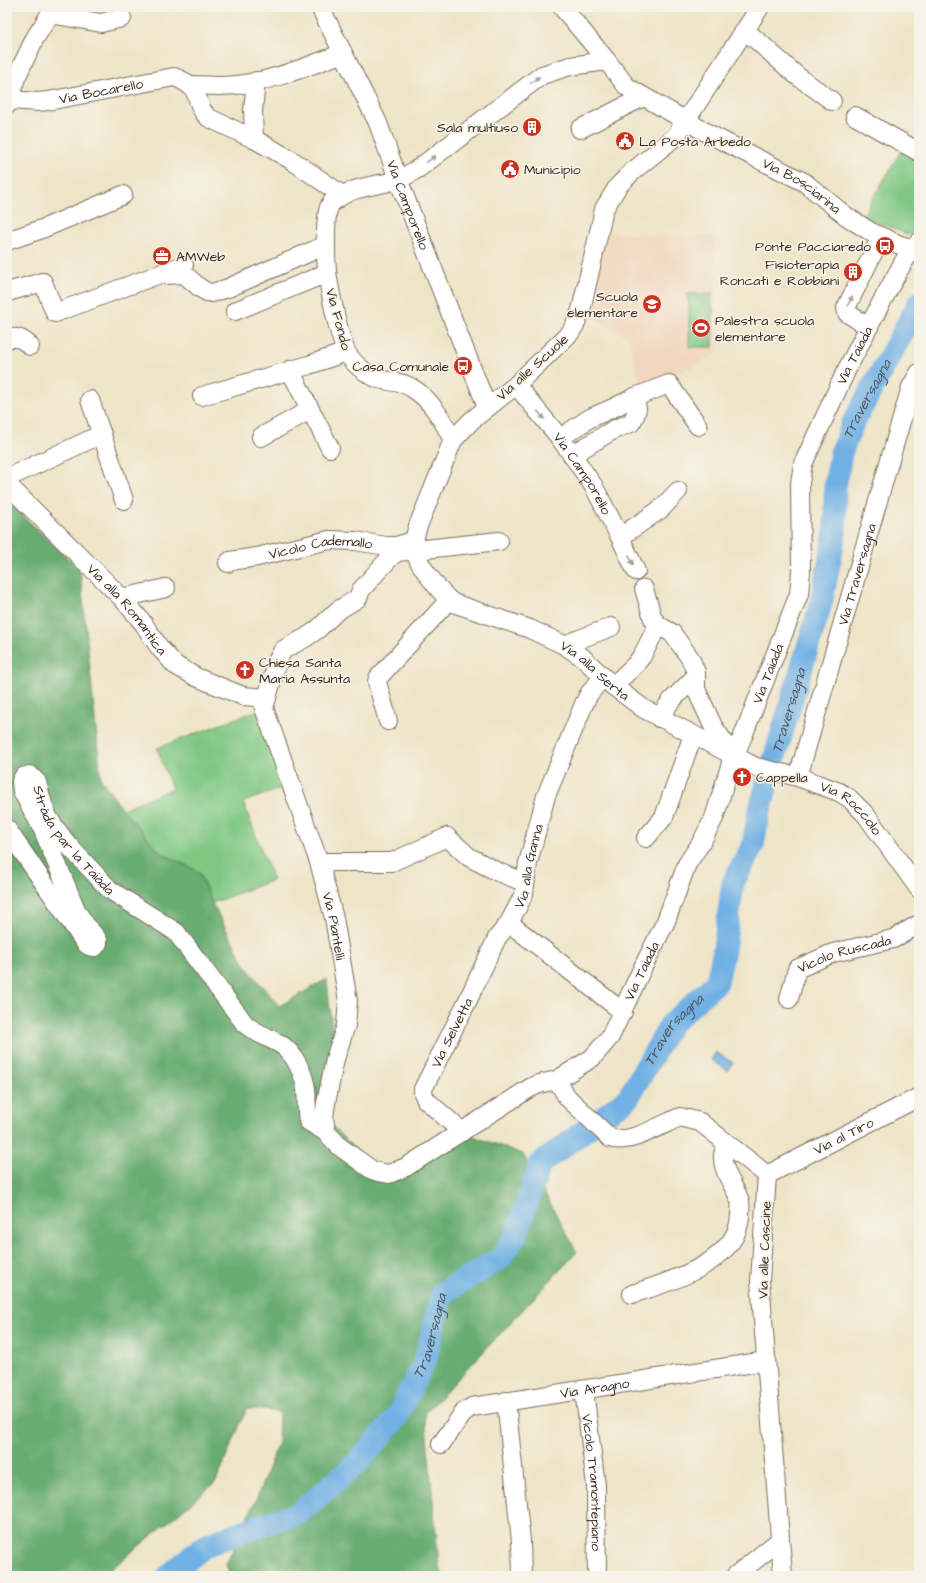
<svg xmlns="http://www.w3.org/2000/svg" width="926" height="1583" viewBox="0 0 926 1583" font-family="'Architects Daughter',sans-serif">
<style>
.built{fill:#f1d5bd}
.green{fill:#7fc783;stroke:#5d7850}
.forest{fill:#67ac71;stroke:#516b48}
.water{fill:#70b0e4;stroke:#566d81}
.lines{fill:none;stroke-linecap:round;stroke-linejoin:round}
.river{stroke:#70b0e4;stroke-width:23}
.minor-casing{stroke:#7a6b59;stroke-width:20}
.minor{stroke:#fff;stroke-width:18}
.oneway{fill:#a79f9a}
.labels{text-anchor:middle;stroke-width:3.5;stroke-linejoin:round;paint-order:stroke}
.street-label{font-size:14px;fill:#3b2a1e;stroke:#f7f3e8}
.poi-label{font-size:14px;fill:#3b2a1e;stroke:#f7f3e8;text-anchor:start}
.water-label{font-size:15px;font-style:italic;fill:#4b5259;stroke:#f7f3e8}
</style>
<rect width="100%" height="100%" fill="#f7f3e8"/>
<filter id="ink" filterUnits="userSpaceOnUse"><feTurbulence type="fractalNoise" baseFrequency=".025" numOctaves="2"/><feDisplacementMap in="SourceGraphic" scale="8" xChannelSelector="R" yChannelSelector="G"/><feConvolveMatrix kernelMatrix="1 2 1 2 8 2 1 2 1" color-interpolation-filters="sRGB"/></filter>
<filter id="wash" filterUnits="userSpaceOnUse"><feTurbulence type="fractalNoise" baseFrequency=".012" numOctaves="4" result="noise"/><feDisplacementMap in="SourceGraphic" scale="16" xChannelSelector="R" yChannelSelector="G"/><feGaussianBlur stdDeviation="0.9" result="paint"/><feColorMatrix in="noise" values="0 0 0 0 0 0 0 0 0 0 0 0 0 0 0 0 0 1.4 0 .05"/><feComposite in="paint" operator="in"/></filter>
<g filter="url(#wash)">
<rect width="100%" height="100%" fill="#eee4c7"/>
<path class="built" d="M 605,232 L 660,236 L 715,236 L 716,353 L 668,380 L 665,375 L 642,386 L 629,338 L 586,313 Z"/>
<path class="green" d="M 901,151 L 919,161 L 919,231 L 909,235 L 875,221 L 861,219 Z
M 687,294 L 712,294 L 712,308 L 713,308 L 713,347 L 689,347 L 689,302 L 688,302 Z
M 264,708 L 291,785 L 243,802 L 273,880 L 212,903 L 199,872 L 161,853 L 122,809 L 172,789 L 157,748 Z"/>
<path class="forest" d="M 7,501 L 80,569 L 101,779 L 122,809 L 161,853 L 199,872 L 212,903 L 247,968 L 279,1006 L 327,979 L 335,1059 L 324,1118 L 378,1172 L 462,1132 L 523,1154 L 577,1252 L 425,1414 L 439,1565 L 443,1576 L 230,1576 L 226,1564 L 256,1500 L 278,1442 L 279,1412 L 247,1408 L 216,1482 L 103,1576 L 7,1576 Z"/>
<path class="water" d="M 716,1052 L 733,1063 L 728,1071 L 711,1060 Z"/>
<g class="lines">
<path class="river" id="s1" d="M 168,1576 L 205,1546 L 243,1531 L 299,1513 L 356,1464 L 396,1419 L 426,1358 L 442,1293 L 501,1258 L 516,1235 L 540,1164 L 628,1098 L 671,1024 L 717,982 L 724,950 L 733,883 L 753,845 L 758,817 L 774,759 L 822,600 L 835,533 L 835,488 L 841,453 L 853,423 L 919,303"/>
</g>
</g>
<g filter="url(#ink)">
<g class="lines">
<defs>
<g id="minor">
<path id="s2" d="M 320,7 L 378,123 L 398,179 L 487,407"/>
<path id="s3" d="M 562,7 L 607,61 L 627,87 L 709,134 L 804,182 L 846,216 L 871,232 L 900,245 L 919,250"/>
<path id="s4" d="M 760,7 L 675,137 L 633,171 L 618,186 L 604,209 L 601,223 L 581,310 L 575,325 L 570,333 L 516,385 L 471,421 L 453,440 L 418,526 C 416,533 413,541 414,548 C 415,561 442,595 453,603 L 530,629 L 564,645 L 582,657 L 613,686 L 644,709 L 734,756 L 756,767 L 798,777 L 839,792 L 849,798 L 866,815 L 919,889"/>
<path d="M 50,14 L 101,23 L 122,18"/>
<path d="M 745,30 L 796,75 L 832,101"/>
<path d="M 190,85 C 201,85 211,86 221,86 C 263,85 304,68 343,53"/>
<path id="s5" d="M 9,100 L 39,102 L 48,101 L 174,77 C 206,88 192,105 209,118 L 254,139 L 293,161 L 342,195"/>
<path d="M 7,105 L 16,78 L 35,38 L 50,14 L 51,7"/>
<path d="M 855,116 L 919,152"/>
<path d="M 580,129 L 643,97"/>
<path d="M 254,139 L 253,110 L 256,81"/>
<path d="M 7,241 L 42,229 L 123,195"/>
<path d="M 165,275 L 184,274 L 200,288 L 207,292 L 212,293 L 228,288 L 326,245"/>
<path d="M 7,292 L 43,282 L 55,313 L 184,265"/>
<path d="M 235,311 L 327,273"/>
<path d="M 869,327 L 847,313 L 846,308 L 881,237"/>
<path d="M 7,339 C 17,336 23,339 30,346"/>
<path d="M 290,370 L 330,448"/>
<path id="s6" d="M 516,385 L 560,438 L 593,485 L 620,537 L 636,571"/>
<path d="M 202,396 L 309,365 L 346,352"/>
<path d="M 90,400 L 124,500"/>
<path d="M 261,437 L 310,410"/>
<path d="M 560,438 L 590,418 L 613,408 L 635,397"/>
<path d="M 453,440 C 443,421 431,399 412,388 C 403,382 393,382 383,380 C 371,378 356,366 349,356 C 340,345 329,287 327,271 C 326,259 324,215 330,205 C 331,203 335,200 337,199 C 353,186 378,186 397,180 C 405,177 412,172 419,168 L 542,75 L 570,66 L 607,61"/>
<path d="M 572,455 L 613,430 L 631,423 L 635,416 L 637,409 L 635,397 L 669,384 L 698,426"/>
<path d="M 7,478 L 102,434"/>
<path id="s7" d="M 7,484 L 122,598 L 143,623 L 159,647 L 175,665 L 196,677 L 243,696 L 267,698"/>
<path d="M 620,537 L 661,509 L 678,491"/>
<path id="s8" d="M 499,541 L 397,552 L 390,558 L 376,573 L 361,590 L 358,598 L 337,611 L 317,630 L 305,638 L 283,650 L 278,659 L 264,708 L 319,862 L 334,918 L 348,1001 L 346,1025 L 335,1059 L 326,1103 L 324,1118 L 326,1132 L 340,1147 L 372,1170 L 378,1172 L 389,1174 L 406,1167 L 530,1088 L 539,1084 L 557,1080"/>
<path id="s9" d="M 228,563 L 230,561 L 257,557 L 329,540 L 355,541 L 386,546 L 396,546 L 409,542"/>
<path d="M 644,589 L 653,619 L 658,625 L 672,633 L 690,658 L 696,672 L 696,689 L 713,726 L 733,755"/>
<path d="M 122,598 L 166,588"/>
<path d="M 564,645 L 611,627"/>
<path d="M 613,686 L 635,665 L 642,656 L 658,625"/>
<path d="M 659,718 L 671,701 L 695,677"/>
<path d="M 388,721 L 377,682 L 378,678 L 449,600"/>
<path id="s10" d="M 798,777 L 911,387 L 919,373"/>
<path id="s11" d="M 7,829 L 85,943 L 89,946 L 95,947 L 98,943 L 98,940 L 85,924 L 77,912 L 43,830 L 22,791 L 21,781 L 23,777 L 30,775 L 37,782 L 43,804 L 49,819 L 68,845 L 110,890 L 176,932 L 245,1024 C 255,1033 268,1037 280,1044 C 294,1052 304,1074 306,1089 C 307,1100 306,1110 308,1121 L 326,1132"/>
<path d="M 646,838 L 664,817 L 693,735"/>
<path d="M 319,862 L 392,862 L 447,837 L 469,857 L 498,872 L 524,882"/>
<path d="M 509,923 L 623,1012"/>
<path id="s12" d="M 789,999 L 797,969 L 833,953 L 893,939 L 919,924"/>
<path id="s13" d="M 462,1132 L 426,1100 L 423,1093 L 423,1089 L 466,1004 L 497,938 L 509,923 L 520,902 L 524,893 L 528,863 L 546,796 L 584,704 L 589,694 L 603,677"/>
<path id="s14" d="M 767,1175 L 700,1122 L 680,1117 C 661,1125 629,1145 610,1138 L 567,1097 L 557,1080 L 592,1058 L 610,1037 L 643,967 L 666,921 L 687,864 L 701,843 L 714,818 L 731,763 L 743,736 L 799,594 L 801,571 L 800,483 L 803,464 L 846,371 L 880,305 L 904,261 L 919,242"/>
<path d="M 767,1175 L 760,1281 L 783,1576"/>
<path id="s15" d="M 767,1175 L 919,1097"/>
<path d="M 632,1294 C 669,1282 740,1262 740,1214 C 740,1210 741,1205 740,1201 C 735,1186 722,1172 723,1156 C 723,1152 725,1147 726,1144"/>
<path id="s16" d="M 584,1390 L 596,1486 L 597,1576"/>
<path d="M 506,1401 L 521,1541 L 522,1576"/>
<path id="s17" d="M 441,1444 L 465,1411 L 472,1407 L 766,1361"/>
<path d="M 735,1576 L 780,1540"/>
</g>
</defs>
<use href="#minor" class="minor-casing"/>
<use href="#minor" class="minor"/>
</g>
<defs><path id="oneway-solid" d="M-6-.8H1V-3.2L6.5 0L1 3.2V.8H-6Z"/></defs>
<g class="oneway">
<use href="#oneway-solid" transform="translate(535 80) rotate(-37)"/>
<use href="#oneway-solid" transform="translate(431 159) rotate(-37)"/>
<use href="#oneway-solid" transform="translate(850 301) rotate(-64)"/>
<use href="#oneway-solid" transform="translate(541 415) rotate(50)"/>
<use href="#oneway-solid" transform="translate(631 560) rotate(65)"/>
</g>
</g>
<defs>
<symbol id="building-disc" viewBox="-11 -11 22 22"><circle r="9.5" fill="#c8321e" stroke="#f7f3e8"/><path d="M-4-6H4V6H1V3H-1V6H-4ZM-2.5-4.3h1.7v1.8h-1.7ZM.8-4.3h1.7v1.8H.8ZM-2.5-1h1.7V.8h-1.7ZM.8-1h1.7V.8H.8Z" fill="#fff"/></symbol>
<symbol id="civic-disc" viewBox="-11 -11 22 22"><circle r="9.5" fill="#c8321e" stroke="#f7f3e8"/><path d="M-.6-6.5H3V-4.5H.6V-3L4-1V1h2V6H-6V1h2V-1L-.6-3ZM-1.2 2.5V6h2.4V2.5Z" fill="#fff"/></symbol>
<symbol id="bus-disc" viewBox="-11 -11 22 22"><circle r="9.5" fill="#c8321e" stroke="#f7f3e8"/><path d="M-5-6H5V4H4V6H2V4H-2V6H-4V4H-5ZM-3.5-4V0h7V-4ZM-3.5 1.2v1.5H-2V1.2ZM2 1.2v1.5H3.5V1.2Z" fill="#fff"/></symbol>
<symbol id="office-disc" viewBox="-11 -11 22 22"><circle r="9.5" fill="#c8321e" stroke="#f7f3e8"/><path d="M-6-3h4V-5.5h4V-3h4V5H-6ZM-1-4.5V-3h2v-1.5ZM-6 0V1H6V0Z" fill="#fff"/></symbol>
<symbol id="school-disc" viewBox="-11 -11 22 22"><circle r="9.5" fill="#c8321e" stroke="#f7f3e8"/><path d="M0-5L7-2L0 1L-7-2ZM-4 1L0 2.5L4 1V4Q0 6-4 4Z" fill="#fff"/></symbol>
<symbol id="stadium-disc" viewBox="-11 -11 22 22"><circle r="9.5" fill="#c8321e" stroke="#f7f3e8"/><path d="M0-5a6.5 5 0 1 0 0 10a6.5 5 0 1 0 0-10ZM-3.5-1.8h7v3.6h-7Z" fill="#fff"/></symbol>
<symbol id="church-disc" viewBox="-11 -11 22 22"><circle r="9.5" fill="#c8321e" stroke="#f7f3e8"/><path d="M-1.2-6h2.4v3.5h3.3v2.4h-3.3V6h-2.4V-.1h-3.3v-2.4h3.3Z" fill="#fff"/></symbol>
</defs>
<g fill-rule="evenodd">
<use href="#building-disc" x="521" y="116" width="22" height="22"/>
<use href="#civic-disc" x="614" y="130" width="22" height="22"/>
<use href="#civic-disc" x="499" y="158" width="22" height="22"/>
<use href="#bus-disc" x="874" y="235" width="22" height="22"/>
<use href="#office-disc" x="151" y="245" width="22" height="22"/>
<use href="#building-disc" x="842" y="261" width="22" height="22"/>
<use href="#school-disc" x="641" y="293" width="22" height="22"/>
<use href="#stadium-disc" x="690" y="317" width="22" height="22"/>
<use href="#bus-disc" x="452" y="355" width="22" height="22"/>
<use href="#church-disc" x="234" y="659" width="22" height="22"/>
<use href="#church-disc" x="731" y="766" width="22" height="22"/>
</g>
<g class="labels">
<g class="street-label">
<text dy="5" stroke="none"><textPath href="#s5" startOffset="93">Via Bocarello</textPath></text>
<text dy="5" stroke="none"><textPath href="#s3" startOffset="304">Via Bosciarina</textPath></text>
<text dy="5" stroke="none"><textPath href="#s2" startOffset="217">Via Camporello</textPath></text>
<text transform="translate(339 319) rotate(75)" y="5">Via Fondo</text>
<text dy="5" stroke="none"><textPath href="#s14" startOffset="1062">Via Taiada</textPath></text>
<text transform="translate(532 367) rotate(-42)" y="5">Via alle Scuole</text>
<text dy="5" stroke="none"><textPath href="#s6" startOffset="111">Via Camporello</textPath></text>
<text dy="5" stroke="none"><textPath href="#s9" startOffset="95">Vicolo Cademallo</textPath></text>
<text dy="5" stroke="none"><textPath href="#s10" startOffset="211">Via Traversagna</textPath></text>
<text dy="5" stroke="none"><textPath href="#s7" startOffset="174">Via alla Romantica</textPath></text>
<text dy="5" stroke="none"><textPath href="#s4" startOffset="888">Via alla Serta</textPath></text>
<text dy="5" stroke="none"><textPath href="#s14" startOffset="726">Via Taiada</textPath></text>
<text dy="5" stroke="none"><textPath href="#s4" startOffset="1183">Via Roccolo</textPath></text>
<text dy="5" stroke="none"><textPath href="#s11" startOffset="427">Stráda par la Taiáda</textPath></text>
<text dy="5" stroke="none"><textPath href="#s13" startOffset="308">Via alla Ganna</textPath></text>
<text dy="5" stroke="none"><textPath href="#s8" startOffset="546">Via Piantelli</textPath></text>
<text dy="5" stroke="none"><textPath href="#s12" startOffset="81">Vicolo Ruscada</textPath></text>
<text dy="5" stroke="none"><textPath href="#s14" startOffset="402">Via Taiada</textPath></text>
<text dy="5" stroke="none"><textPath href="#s13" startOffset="123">Via Selvetta</textPath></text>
<text dy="5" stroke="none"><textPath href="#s15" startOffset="86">Via al Tiro</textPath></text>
<text transform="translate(764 1250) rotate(-88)" y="5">Via alle Cascine</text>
<text dy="5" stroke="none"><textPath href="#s17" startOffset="173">Via Aragno</textPath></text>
<text dy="5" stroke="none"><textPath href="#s16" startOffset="93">Vicolo Tramontepiano</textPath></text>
</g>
<g class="poi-label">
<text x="518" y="132" text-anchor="end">Sala multiuso</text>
<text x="639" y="146">La Posta Arbedo</text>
<text x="524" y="174">Municipio</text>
<text x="871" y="251" text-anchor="end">Ponte Pacciaredo</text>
<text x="176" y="261">AMWeb</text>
<text x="839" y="269" text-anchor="end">Fisioterapia<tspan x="839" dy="16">Roncati e Robbiani</tspan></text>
<text x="638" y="301" text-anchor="end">Scuola<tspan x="638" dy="16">elementare</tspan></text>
<text x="715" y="325">Palestra scuola<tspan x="715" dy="16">elementare</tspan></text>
<text x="449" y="371" text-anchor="end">Casa Comunale</text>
<text x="259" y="667">Chiesa Santa<tspan x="259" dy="16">Maria Assunta</tspan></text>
<text x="756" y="782">Cappella</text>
</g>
<g class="water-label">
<text dy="5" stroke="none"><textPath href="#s1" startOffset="1453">Traversagna</textPath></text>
<text dy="5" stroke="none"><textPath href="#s1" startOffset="1129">Traversagna</textPath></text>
<text dy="5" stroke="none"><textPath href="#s1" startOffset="781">Traversagna</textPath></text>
<text dy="5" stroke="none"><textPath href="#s1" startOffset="373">Traversagna</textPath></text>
</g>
</g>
<rect width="926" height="1583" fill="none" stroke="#f7f3e8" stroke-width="24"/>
</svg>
